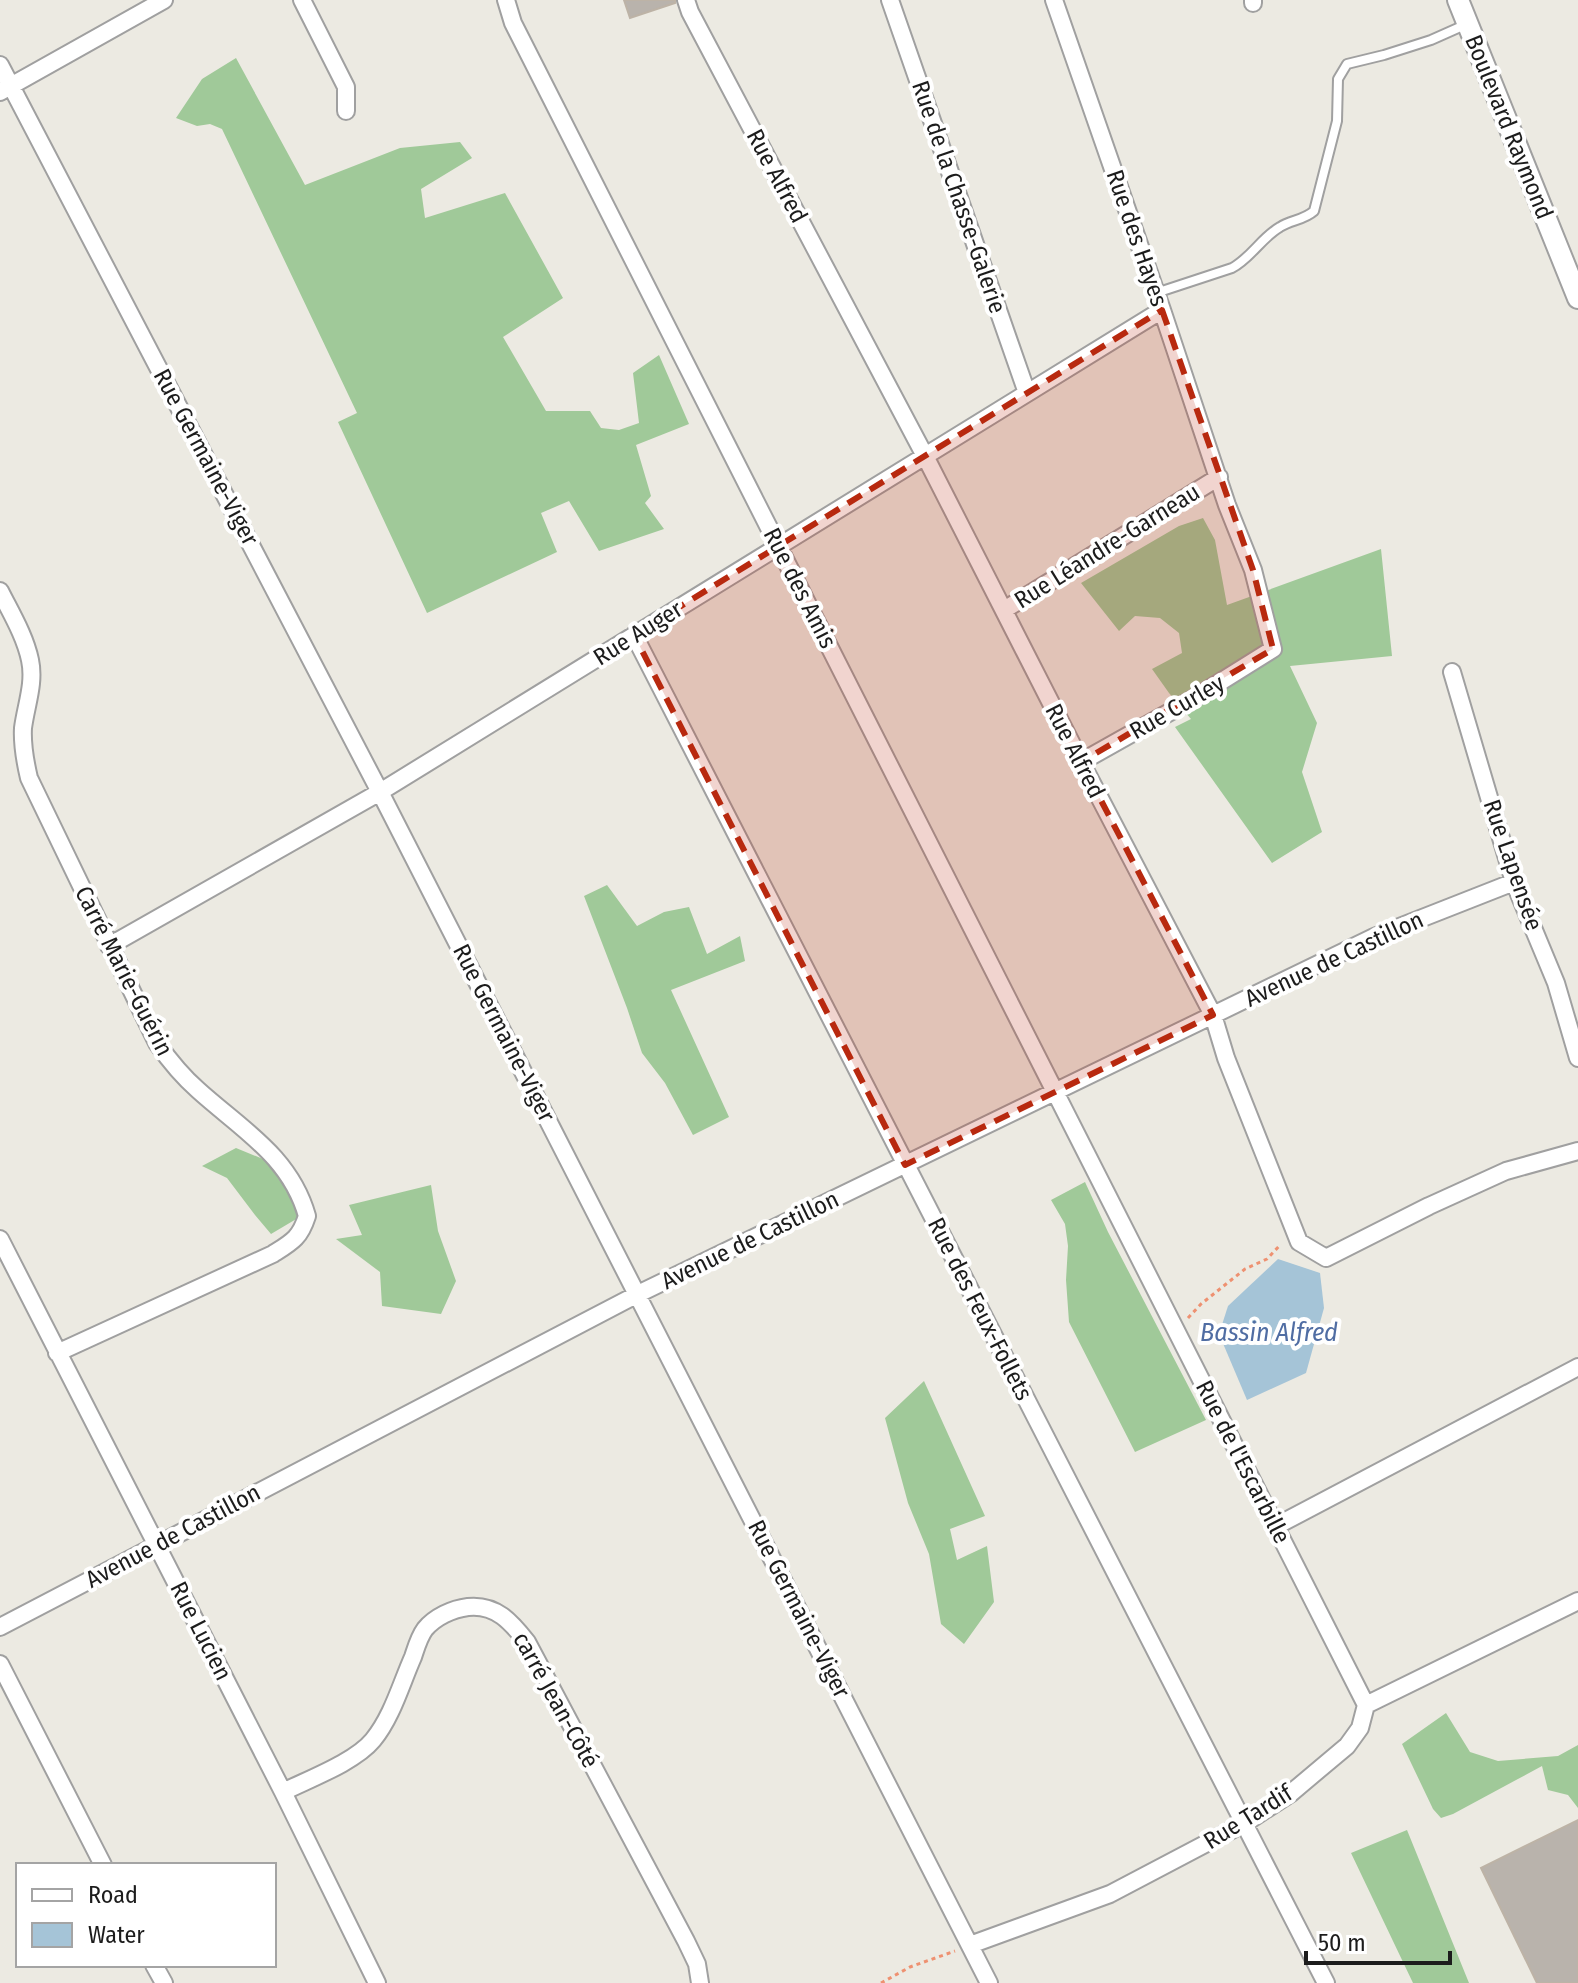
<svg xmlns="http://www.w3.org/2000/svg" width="1578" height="1983" viewBox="0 0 1578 1983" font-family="'Fira Sans Condensed',sans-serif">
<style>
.forest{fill:#a0c999}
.water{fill:#a5c4d7}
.building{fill:#b9b3ac;stroke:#bdb3a6;stroke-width:2}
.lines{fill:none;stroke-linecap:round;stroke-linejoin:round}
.service-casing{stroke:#a0a0a0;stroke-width:12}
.minor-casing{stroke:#a0a0a0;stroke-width:20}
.tertiary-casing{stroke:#a0a0a0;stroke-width:24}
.path{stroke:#ee9171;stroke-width:3;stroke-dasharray:4 4;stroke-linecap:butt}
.service{stroke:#fff;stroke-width:8}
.minor{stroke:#fff;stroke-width:16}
.tertiary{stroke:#fff;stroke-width:20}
.marked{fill:#b8290f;fill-opacity:0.2;stroke:#b8290f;stroke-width:6;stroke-dasharray:16 10;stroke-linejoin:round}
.labels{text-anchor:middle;stroke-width:8;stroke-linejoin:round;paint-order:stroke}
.street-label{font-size:24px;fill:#1c1c1c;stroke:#fff}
.water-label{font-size:26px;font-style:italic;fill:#506da3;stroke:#fff}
</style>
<rect width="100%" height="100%" fill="#eceae2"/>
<path class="forest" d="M 236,58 L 305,185 L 400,148 L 460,142 L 472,158 L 421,189 L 425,218 L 505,193 L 563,298 L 503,337 L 546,411 L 590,411 L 601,428 L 619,430 L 639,423 L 633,373 L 659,355 L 689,424 L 636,445 L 651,496 L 645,503 L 664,529 L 599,551 L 569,501 L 541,513 L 557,552 L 427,613 L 338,422 L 357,413 L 222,129 L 210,124 L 197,126 L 176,118 L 202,79 Z
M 1203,518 L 1215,540 L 1227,605 L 1381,549 L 1392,656 L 1290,666 L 1317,723 L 1302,772 L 1322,832 L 1272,863 L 1175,727 L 1191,719 L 1169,693 L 1152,669 L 1182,653 L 1179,633 L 1160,618 L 1135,616 L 1119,631 L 1081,583 L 1179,526 Z
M 607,885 L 637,926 L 664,912 L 689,907 L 707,954 L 740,936 L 745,961 L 671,990 L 729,1117 L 693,1135 L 665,1083 L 642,1053 L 627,1008 L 584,896 Z
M 236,1148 L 263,1159 L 279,1172 L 303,1215 L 271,1234 L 255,1215 L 227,1178 L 202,1166 Z
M 1085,1182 L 1108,1232 L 1206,1420 L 1135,1452 L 1069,1322 L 1066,1280 L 1068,1246 L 1065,1224 L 1051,1200 Z
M 431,1185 L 438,1231 L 456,1281 L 441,1314 L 382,1306 L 380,1272 L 336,1239 L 362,1235 L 349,1205 Z
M 924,1381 L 985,1516 L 950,1529 L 957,1560 L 987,1546 L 994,1602 L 964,1644 L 941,1624 L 929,1554 L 908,1503 L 885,1418 Z
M 1446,1713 L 1470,1752 L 1498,1761 L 1558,1756 L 1578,1745 L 1578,1808 L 1568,1795 L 1548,1790 L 1542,1766 L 1453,1814 L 1441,1818 L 1433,1809 L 1402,1744 Z
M 1407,1830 L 1469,1983 L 1413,1983 L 1351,1853 Z"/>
<path class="water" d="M 1278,1259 L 1320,1273 L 1324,1308 L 1306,1373 L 1247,1400 L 1219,1334 L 1228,1306 Z"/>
<path class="building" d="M 624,0 L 675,0 L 675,3 L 630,18 Z
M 1578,1820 L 1578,1983 L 1537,1983 L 1481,1868 Z"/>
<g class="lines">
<defs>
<path id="service" d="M 1156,293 L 1232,268 C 1251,258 1261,238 1280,227 C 1291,220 1304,220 1314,211 L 1337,121 L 1338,79 L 1347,64 L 1384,55 L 1431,40 L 1467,24"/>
<path id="minor" d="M 302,0 L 346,87 L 346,111
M 506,0 L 513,23 L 1366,1705
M 686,0 L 690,12 L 925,456 L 1081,762 L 1213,1015 L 1226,1058 L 1299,1242 L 1326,1258 L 1429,1206 L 1506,1171 L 1578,1151
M 890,0 L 1027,393
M 1054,0 L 1162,310 L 1227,505 L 1253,570 L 1273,649 L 1193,699 L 1081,762
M 1253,0 L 1253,3
M 0,65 L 380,792 L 989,1983
M 0,92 L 164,0
M 0,591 C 11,613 25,636 30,660 C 35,683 26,705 23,728 C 22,745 25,761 29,778 L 157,1043 C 169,1060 182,1076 198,1090 C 241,1129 290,1156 307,1216 C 300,1238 292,1242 273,1254 L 57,1353
M 1004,610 L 1219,477
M 634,635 L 1326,1983
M 1452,672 L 1514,882 L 1556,983 L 1578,1058
M 109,946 L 380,792 L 1162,310
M 0,1239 L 283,1792 L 377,1983
M 1276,1526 L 1578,1367
M 0,1627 L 638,1294 L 1374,937 L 1514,882
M 0,1664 L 103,1865
M 283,1792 C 309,1779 355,1762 373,1740 C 392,1717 401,1684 413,1657 C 416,1648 419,1637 425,1629 C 435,1617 452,1609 468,1607 C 496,1604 511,1622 527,1642 L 686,1941 L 697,1964 L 700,1983
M 970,1945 L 1110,1894 L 1245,1823 L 1291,1793 L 1347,1746 L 1360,1728 L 1366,1705 L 1578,1601
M 154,1965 L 164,1983"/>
<path id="tertiary" d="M 1458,0 L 1578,298"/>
</defs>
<use href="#service" class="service-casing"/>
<use href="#minor" class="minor-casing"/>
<use href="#tertiary" class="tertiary-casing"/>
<path class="path" d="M 1188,1318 L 1201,1304 L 1245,1269 L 1267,1259 L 1281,1244
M 881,1983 L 910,1967 L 955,1951"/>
<use href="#service" class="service"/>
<use href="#minor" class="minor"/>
<use href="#tertiary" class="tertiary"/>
</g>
<path class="marked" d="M 1162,310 L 1253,570 L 1273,649 L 1081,762 L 1213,1015 L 905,1165 L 634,635 Z"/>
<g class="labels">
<g class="street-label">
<text transform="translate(1509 127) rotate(68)" y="8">Boulevard Raymond</text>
<text transform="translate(777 176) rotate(62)" y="8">Rue Alfred</text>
<text transform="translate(959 197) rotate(71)" y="8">Rue de la Chasse-Galerie</text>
<text transform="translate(1137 238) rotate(71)" y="8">Rue des Hayes</text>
<text transform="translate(206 457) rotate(62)" y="8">Rue Germaine-Viger</text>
<text transform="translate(1107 546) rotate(-32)" y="8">Rue Léandre-Garneau</text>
<text transform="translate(800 588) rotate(63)" y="8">Rue des Amis</text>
<text transform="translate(638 633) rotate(-32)" y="8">Rue Auger</text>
<text transform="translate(1177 707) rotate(-30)" y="8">Rue Curley</text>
<text transform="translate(1075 751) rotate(63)" y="8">Rue Alfred</text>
<text transform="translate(1513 865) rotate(71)" y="8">Rue Lapensée</text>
<text transform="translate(1334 959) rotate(-25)" y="8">Avenue de Castillon</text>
<text transform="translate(124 971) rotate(63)" y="8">Carré Marie-Guérin</text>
<text transform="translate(504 1033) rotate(63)" y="8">Rue Germaine-Viger</text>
<text transform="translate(750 1240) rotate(-26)" y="8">Avenue de Castillon</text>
<text transform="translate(980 1309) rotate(63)" y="8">Rue des Feux-Follets</text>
<text transform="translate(1243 1462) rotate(63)" y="8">Rue de l'Escarbille</text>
<text transform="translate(173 1536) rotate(-28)" y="8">Avenue de Castillon</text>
<text transform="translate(799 1609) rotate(63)" y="8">Rue Germaine-Viger</text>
<text transform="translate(201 1631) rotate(63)" y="8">Rue Lucien</text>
<text transform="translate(556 1700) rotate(61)" y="8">carré Jean-Côté</text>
<text transform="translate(1248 1817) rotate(-32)" y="8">Rue Tardif</text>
</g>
<g class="water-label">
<text x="1269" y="1341">Bassin Alfred</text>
</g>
</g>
<rect x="16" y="1863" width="260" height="104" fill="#ffffff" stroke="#a4a4a4" stroke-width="2"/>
<rect x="32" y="1889" width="40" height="12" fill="#ffffff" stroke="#a4a4a4" stroke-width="2"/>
<text x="88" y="1903" font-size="24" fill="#1c1c1c">Road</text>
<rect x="32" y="1923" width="40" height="24" fill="#a5c4d7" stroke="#a4a4a4" stroke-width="2"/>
<text x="88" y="1943" font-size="24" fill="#1c1c1c">Water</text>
<path d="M1306 1951v12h144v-12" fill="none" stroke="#1c1c1c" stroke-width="4"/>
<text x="1318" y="1951" font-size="24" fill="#1c1c1c" stroke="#ffffff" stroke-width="6" paint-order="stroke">50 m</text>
</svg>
